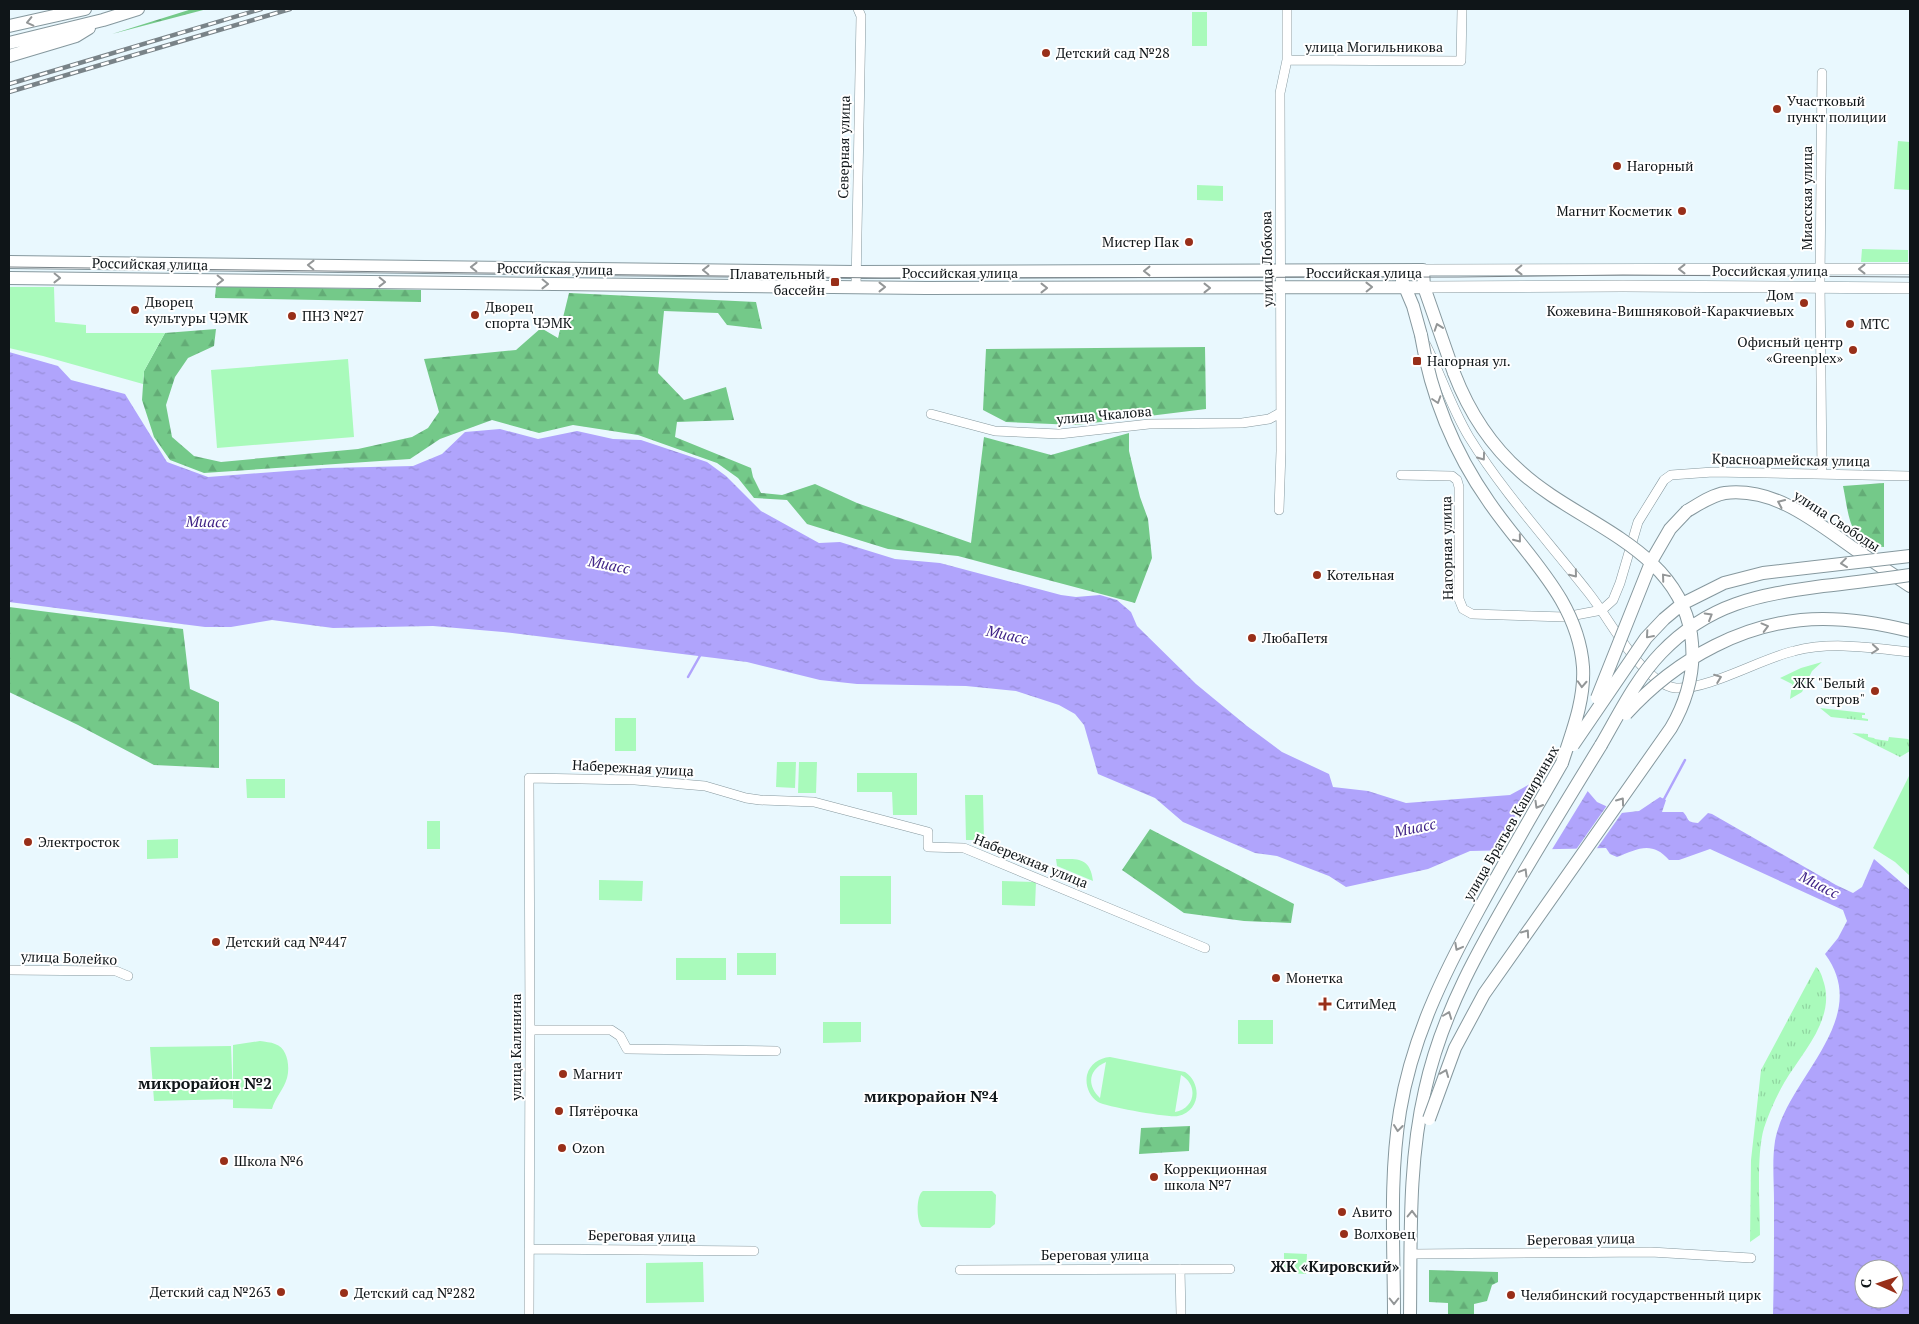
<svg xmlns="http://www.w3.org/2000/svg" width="1919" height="1324" viewBox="0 0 1919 1324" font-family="'PT Serif',serif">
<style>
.grass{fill:url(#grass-tufts)}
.forest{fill:url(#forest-firs)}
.park{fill:#a9fabb;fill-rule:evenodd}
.water{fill:url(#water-ripples);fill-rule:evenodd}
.pier{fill:#e9f8fe}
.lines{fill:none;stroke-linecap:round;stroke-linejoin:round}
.stream{stroke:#b0a4fc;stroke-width:2.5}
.street-casing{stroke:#86989e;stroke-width:10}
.secondary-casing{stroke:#86989e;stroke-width:12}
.primary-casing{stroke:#86989e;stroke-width:14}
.street{stroke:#fff;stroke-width:9}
.secondary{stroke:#fff;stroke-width:11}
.primary{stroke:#fff;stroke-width:12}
.tram{stroke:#798388;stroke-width:1}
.rail-casing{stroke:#798388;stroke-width:4.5}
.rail{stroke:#fff;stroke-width:2.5;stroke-dasharray:8;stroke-linecap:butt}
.primary-bridge-casing{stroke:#86989e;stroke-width:14;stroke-linecap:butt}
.primary-bridge{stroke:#fff;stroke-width:12}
.oneway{stroke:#939697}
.poi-dot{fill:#982f19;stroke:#fff;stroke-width:2}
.labels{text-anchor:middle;stroke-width:4;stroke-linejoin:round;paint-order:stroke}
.street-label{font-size:14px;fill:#0f1518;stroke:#fff}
.poi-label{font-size:14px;fill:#0f1518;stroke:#fff;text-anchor:start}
.water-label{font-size:15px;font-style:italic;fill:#3f2386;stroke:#fff}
.neighbourhood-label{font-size:15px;font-weight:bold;fill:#0f1518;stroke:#fff}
.quarter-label{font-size:16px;font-weight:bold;fill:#0f1518;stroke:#fff}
</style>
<defs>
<pattern id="grass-tufts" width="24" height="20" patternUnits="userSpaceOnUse" patternTransform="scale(1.25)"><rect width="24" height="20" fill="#a9fabb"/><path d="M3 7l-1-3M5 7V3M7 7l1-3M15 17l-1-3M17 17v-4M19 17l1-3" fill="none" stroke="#90d5a0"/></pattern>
<pattern id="forest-firs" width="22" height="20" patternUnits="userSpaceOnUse" patternTransform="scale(1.25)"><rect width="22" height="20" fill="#74c989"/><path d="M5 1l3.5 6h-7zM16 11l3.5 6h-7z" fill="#63ac76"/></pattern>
<pattern id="water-ripples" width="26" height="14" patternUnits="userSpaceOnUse" patternTransform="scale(1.25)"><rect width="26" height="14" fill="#b0a4fc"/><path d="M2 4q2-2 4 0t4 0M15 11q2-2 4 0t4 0" fill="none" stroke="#968cd7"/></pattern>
</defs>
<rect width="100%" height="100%" fill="#e9f8fe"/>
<path class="grass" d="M 1820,708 L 1865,713 L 1865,715 L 1862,715 L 1862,718 L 1868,719 L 1868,721 L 1831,717 Z
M 1852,733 L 1868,734 L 1868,737 L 1874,738 L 1875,739 L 1888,741 L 1889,737 L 1908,739 L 1910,741 L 1910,751 L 1900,757 Z
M 1816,967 C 1821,971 1822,977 1824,983 C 1835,1020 1801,1054 1784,1083 C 1776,1097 1769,1113 1764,1128 C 1756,1155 1760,1206 1760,1235 L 1750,1242 L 1751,1160 L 1761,1070 Z"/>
<path class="forest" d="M 192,9 L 207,9 L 112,34 Z
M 216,286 L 421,290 L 421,302 L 215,298 Z
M 569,293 L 756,302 L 762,329 L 727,325 L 718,313 L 664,311 L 658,373 L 684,400 L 726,387 L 734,420 L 677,422 L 675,437 L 751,468 L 753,477 L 761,493 L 782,495 L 815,484 L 857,503 L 971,543 L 984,437 L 1051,455 L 1129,433 L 1129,451 L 1140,497 L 1148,519 L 1152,558 L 1135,603 L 958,556 L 888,549 L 807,524 L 787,500 L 754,498 L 738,478 L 717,463 L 638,435 L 573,425 L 539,433 L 492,420 L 440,439 L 410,459 L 204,473 L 170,460 L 154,437 L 142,400 L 144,371 L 165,333 L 216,329 L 214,346 L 188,358 L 175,377 L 166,405 L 172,437 L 194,456 L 221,462 L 358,449 L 412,437 L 428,428 L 439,412 L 424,359 L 516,350 L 541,328 L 558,338 Z
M 1205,347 L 1206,409 L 1076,425 L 1006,422 L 983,410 L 986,349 Z
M 1884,483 L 1884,547 C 1848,545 1849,514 1843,486 Z
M 9,607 L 183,629 L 190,689 L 219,702 L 219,768 L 154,765 L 78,725 L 9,692 Z
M 1150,829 L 1294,904 L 1291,923 L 1244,921 L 1184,913 L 1122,870 Z
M 1190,1126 L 1189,1151 L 1139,1154 L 1141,1128 Z
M 1429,1270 L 1498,1272 L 1498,1282 L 1492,1285 L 1487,1301 L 1474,1304 L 1474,1315 L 1448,1315 L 1448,1303 L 1429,1302 Z"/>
<path class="park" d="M 1192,12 L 1207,12 L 1207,46 L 1192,46 Z
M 1898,141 L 1910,142 L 1910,190 L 1894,189 Z
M 1197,185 L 1223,186 L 1223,201 L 1197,200 Z
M 1862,249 L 1908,250 L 1908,262 L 1861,262 Z
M 9,287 L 54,287 L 55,322 L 86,325 L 86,333 L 165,333 L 144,371 L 143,384 L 43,356 L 9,348 Z
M 348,359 L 354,437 L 217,448 L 211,370 Z
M 1822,662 L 1812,671 L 1802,692 L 1790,699 L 1792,684 L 1780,678 L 1801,668 Z
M 615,718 L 636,718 L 636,751 L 615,751 Z
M 777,762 L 796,762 L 795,788 L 776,787 Z
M 799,762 L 817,762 L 816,793 L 798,793 Z
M 857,773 L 917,773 L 917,815 L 893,815 L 892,792 L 857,792 Z
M 1910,774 L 1910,876 L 1895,862 L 1873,848 Z
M 246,779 L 285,779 L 285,798 L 247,798 Z
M 965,795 L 983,795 L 984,840 L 966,840 Z
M 427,821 L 440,821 L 440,849 L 427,849 Z
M 178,839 L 178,858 L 147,859 L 147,840 Z
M 1056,859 C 1077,859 1090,856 1093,881 L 1057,866 Z
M 840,876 L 891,876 L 891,924 L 840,924 Z
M 599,880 L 643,881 L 642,901 L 599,900 Z
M 1002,881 L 1036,882 L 1035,906 L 1002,905 Z
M 737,953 L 776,953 L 776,975 L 737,975 Z
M 676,958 L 726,958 L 726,980 L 676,980 Z
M 1238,1020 L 1273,1020 L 1273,1044 L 1238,1044 Z
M 823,1022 L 861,1022 L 861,1042 L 823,1043 Z
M 260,1041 C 265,1042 271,1042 275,1044 C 288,1048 290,1067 287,1078 C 284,1089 275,1098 272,1109 L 233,1108 L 233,1045 Z
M 231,1046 L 233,1099 L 154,1101 L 150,1047 Z
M 1110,1057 L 1185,1072 C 1202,1083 1201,1111 1178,1116 C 1169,1118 1107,1107 1098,1102 C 1089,1096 1085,1085 1087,1075 C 1090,1064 1099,1058 1110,1057 ZM 1106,1062 L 1100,1098 C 1086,1085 1089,1069 1106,1062 ZM 1181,1075 C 1199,1085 1195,1109 1175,1112 Z
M 923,1191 L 992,1191 L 996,1195 L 995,1224 L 990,1228 L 922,1227 C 916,1221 916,1195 923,1191 Z
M 1284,1253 L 1307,1254 L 1306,1274 L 1284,1273 Z
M 703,1262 L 704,1302 L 646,1303 L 646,1263 Z"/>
<path class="water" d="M 9,352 L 58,366 L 71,380 L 125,394 L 167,462 L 208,477 L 327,468 L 413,466 L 442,454 L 465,432 L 500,429 L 538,439 L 577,431 L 613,439 L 641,440 L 707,462 L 726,476 L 761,511 L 819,543 L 840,542 L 895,559 L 940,563 L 1061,595 L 1076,597 L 1100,595 L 1117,600 L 1131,612 L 1137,626 L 1196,684 L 1247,726 L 1282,752 L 1329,774 L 1333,787 L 1368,791 L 1406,803 L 1510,795 L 1541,778 L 1585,788 L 1597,802 L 1621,813 L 1639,811 L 1660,797 L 1666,800 L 1662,812 L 1683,812 C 1690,819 1685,822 1698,823 L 1708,813 L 1712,814 L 1836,885 L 1853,893 L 1862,887 L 1874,859 L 1910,890 L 1910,1315 L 1773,1315 C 1774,1277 1774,1239 1774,1201 C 1774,1182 1772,1160 1775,1141 C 1786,1078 1874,1020 1825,954 L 1838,938 L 1847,921 L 1843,910 L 1710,849 L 1679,860 L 1669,860 C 1652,840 1637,849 1617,857 L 1610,854 L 1606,848 L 1470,851 L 1428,869 L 1346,887 L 1329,876 L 1277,856 L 1255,853 L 1183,822 L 1155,798 L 1098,774 L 1084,725 L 1075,714 L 1059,705 L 1016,691 L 966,686 L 857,684 L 820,680 L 747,662 L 503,632 L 433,626 L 333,628 L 272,620 L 231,627 L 205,627 L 9,602 ZM 1864,1269 L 1894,1269 L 1894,1299 L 1864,1299 Z"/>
<path class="pier" d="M 1541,775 L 1572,775 L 1589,789 L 1551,851 L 1493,853 L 1538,777 Z
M 1608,804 L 1624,810 L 1595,851 L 1575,851 Z"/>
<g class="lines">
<path class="stream" d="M 688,677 L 701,654
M 1663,801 L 1685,760"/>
<defs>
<path id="street" d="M 1287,60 L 1461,61 L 1462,9
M 1822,73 L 1820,282 L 1822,474
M 856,287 L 861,16 L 858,9
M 1426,345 C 1441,375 1451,407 1469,437 C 1503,492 1548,541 1588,592 C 1607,616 1621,644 1642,666 C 1650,674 1663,687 1676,688 C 1708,690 1760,659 1794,651 C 1832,641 1872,648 1910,652
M 931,414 L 995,431 L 1059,434 L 1149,424 L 1242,423 L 1269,419 L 1280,413
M 1401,475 L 1452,476 L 1457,480 L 1459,487 L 1459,599 L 1463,609 L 1472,614 L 1565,617 L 1602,610 L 1613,600 L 1620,583 L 1638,522 L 1664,480 L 1671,475 L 1713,472 L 1910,476
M 1279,510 L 1281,451 L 1280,93 L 1287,60 L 1287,9
M 9,970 L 116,971 L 128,976
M 530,1030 L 611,1030 L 620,1036 L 627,1049 L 776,1051
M 529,1249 L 754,1251
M 1411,1254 L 1651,1252 L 1751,1258
M 1180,1269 L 1181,1315
M 960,1270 L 1230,1269
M 529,1315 L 530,1030 L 529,778 L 635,780 L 705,786 L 746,798 L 760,800 L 814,802 L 928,832 L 928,847 L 964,848 L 1205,948"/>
<path id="secondary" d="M 1423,270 L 1910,269
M 1424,287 L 1623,286 L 1910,288"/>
<path id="primary" d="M 9,26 L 85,9
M 9,43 L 103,20 L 138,9
M 9,56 L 76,36 L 89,28
M 9,262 L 856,272 L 1423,270 L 1424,287 L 1454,373
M 9,278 L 926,288 L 1424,287
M 1402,280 L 1413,306 L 1421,335
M 1687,511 C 1699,504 1712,495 1725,493 C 1776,487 1817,523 1856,550 C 1874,562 1892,574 1910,586
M 1394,1315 C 1394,1247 1389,1178 1400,1111 C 1412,1038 1443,975 1478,911 C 1505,861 1534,812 1562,763
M 1410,1315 C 1411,1240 1408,1163 1425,1090 C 1442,1012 1481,945 1521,877 C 1547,833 1574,789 1601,745"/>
</defs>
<use href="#street" class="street-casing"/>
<use href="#secondary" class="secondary-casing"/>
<use href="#primary" class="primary-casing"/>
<use href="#street" class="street"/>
<use href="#secondary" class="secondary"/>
<use href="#primary" class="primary"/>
<path class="tram" d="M 9,267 L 882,278 L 1458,277 L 1623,275 L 1910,277"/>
<defs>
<path id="rail" d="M 9,84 L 261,9
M 9,92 L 290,9"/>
</defs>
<use href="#rail" class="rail-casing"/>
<use href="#rail" class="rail"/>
<defs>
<path id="primary-bridge" d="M 1421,335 C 1431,396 1454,452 1489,502 C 1525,555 1578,599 1583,667 C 1585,700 1572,732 1562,763
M 1597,698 L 1652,560 L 1670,529 L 1687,511
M 1626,714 C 1676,659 1747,619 1823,619 C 1852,619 1882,624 1910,631
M 1573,745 L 1646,638 L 1664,619 L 1682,604 L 1724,583 L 1763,573 L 1910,556
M 1601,745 C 1619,714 1636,679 1661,653 C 1709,603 1758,595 1823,586 C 1852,583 1881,579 1910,575
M 1429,1119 L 1455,1048 L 1484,994 L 1671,728 C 1688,699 1696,668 1691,634 C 1677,547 1578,524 1521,472 C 1489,444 1469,412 1454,373"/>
</defs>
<use href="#primary-bridge" class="primary-bridge-casing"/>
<use href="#primary-bridge" class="primary-bridge"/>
</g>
<defs><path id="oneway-chevron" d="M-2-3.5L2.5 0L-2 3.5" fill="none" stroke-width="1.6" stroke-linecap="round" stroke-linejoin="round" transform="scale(1.25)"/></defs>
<g class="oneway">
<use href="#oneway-chevron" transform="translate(30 22) rotate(167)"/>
<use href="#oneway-chevron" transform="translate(311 265) rotate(-179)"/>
<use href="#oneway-chevron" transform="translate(474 267) rotate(-179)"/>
<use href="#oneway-chevron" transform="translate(1682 269) rotate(180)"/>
<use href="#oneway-chevron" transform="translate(1862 269) rotate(-180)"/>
<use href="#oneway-chevron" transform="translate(706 270) rotate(-179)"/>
<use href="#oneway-chevron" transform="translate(1519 270) rotate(179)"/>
<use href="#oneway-chevron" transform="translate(1147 271) rotate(180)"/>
<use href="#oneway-chevron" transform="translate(57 278) rotate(1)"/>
<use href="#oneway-chevron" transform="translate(220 280) rotate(1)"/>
<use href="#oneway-chevron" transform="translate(382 282) rotate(1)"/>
<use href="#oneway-chevron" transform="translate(545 284) rotate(1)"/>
<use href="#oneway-chevron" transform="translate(882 287)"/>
<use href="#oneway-chevron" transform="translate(1369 287) rotate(-1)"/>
<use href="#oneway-chevron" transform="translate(1044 288)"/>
<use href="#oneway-chevron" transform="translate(1207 288)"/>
<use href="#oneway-chevron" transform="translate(1438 327) rotate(-109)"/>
<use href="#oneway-chevron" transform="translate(1437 400) rotate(72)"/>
<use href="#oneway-chevron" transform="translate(1482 457) rotate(54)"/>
<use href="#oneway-chevron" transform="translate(1781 503) rotate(-156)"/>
<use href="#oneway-chevron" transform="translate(1518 539) rotate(51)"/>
<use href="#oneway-chevron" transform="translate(1844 563) rotate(173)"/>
<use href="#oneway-chevron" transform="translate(1574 574) rotate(51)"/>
<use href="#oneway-chevron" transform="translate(1665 577) rotate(-130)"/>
<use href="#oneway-chevron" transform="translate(1709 616) rotate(-30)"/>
<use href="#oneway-chevron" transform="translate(1765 627) rotate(-15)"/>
<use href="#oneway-chevron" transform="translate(1649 635) rotate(131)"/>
<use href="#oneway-chevron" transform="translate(1875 649) rotate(5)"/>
<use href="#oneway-chevron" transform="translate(1718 678) rotate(-21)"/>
<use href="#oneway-chevron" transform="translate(1582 684) rotate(93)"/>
<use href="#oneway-chevron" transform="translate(1621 801) rotate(-54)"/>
<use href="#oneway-chevron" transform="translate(1538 805) rotate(120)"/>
<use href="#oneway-chevron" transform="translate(1524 872) rotate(-59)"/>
<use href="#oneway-chevron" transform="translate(1526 933) rotate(-55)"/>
<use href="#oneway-chevron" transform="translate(1458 947) rotate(118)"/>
<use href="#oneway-chevron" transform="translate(1448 1015) rotate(-69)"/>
<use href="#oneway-chevron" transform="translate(1445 1073) rotate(-68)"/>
<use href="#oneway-chevron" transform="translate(1398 1128) rotate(97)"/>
<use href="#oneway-chevron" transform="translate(1412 1214) rotate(-89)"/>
<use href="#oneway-chevron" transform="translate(1394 1301) rotate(90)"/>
</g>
<g class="poi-dot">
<circle cx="1046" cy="53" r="5"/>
<circle cx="1777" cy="109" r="5"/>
<circle cx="1617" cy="166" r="5"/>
<circle cx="1682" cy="211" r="5"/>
<circle cx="1189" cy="242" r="5"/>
<rect x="830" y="277" width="10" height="10" rx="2.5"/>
<circle cx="1804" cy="303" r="5"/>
<circle cx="135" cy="310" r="5"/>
<circle cx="475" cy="315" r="5"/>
<circle cx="292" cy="316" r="5"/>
<circle cx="1850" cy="324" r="5"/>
<circle cx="1853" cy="350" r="5"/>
<rect x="1412" y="356" width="10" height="10" rx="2.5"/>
<circle cx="1317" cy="575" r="5"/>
<circle cx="1252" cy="638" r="5"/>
<circle cx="1875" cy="691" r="5"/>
<circle cx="28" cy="842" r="5"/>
<circle cx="216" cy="942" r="5"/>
<circle cx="1276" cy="978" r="5"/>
<path d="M1322.5 996.5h5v5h5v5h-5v5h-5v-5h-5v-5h5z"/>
<circle cx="563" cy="1074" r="5"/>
<circle cx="559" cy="1111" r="5"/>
<circle cx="562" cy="1148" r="5"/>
<circle cx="224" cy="1161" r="5"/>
<circle cx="1154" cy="1177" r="5"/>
<circle cx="1342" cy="1212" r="5"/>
<circle cx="1344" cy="1234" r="5"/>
<circle cx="281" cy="1292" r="5"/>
<circle cx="344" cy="1293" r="5"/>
<circle cx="1511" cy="1295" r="5"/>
</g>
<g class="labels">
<g class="street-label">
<text x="1374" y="52">улица Могильникова</text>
<text transform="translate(844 147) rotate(-89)" y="5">Северная улица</text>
<text transform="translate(1807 198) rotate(-90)" y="5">Миасская улица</text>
<text transform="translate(1267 259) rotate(-91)" y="5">улица Лобкова</text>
<text transform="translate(150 264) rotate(1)" y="5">Российская улица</text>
<text transform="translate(555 269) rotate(1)" y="5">Российская улица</text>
<text x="1770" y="276">Российская улица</text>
<text x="960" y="278">Российская улица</text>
<text x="1364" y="278">Российская улица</text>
<text transform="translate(1104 415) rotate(-5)" y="5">улица Чкалова</text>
<text transform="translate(1791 460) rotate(1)" y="5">Красноармейская улица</text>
<text transform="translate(1837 521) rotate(33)" y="5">улица Свободы</text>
<text transform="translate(1447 548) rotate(-91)" y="5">Нагорная улица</text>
<text transform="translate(633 768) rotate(3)" y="5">Набережная улица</text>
<text transform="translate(1511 823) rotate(-60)" y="5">улица Братьев Кашириных</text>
<text transform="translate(1031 861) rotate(22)" y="5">Набережная улица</text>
<text transform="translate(69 958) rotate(2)" y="5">улица Болейко</text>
<text transform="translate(516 1047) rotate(-90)" y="5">улица Калинина</text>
<text transform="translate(642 1236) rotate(1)" y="5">Береговая улица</text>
<text transform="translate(1581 1239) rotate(-1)" y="5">Береговая улица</text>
<text x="1095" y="1260">Береговая улица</text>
</g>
<g class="poi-label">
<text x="1056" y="58">Детский сад №28</text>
<text x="1787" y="106">Участковый<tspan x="1787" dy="16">пункт полиции</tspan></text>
<text x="1627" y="171">Нагорный</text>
<text x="1672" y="216" text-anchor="end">Магнит Косметик</text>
<text x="1179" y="247" text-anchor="end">Мистер Пак</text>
<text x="825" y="279" text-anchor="end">Плавательный<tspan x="825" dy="16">бассейн</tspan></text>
<text x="1794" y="300" text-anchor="end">Дом<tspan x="1794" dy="16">Кожевина-Вишняковой-Каракчиевых</tspan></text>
<text x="145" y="307">Дворец<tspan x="145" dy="16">культуры ЧЭМК</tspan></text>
<text x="485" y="312">Дворец<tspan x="485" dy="16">спорта ЧЭМК</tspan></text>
<text x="302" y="321">ПНЗ №27</text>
<text x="1860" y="329">МТС</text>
<text x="1843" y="347" text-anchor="end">Офисный центр<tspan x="1843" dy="16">«Greenplex»</tspan></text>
<text x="1427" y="366">Нагорная ул.</text>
<text x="1327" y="580">Котельная</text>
<text x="1262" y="643">ЛюбаПетя</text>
<text x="1865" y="688" text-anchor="end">ЖК "Белый<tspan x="1865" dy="16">остров"</tspan></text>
<text x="38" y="847">Электросток</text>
<text x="226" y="947">Детский сад №447</text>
<text x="1286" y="983">Монетка</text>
<text x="1336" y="1009">СитиМед</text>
<text x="573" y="1079">Магнит</text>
<text x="569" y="1116">Пятёрочка</text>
<text x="572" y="1153">Ozon</text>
<text x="234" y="1166">Школа №6</text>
<text x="1164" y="1174">Коррекционная<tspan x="1164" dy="16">школа №7</tspan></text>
<text x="1352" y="1217">Авито</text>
<text x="1354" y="1239">Волховец</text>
<text x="271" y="1297" text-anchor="end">Детский сад №263</text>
<text x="354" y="1298">Детский сад №282</text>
<text x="1521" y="1300">Челябинский государственный цирк</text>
</g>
<g class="water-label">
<text transform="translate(207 522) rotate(1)" y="5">Миасс</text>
<text transform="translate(609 565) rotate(11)" y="5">Миасс</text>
<text transform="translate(1007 635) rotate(12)" y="5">Миасс</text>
<text transform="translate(1415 828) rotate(-12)" y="5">Миасс</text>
<text transform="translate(1819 885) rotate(27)" y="5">Миасс</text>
</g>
<g class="neighbourhood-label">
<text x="1335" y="1272">ЖК «Кировский»</text>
</g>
<g class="quarter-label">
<text x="205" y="1089">микрорайон №2</text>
<text x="931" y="1102">микрорайон №4</text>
</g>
</g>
<rect width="1919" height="1324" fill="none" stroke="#0f1518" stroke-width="20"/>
<g transform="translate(1879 1284) rotate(273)"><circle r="24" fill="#ffffff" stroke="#9fa1a3"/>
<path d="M0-4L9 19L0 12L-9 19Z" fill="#982f19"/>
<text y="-8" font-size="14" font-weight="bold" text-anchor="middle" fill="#0f1518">С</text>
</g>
</svg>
